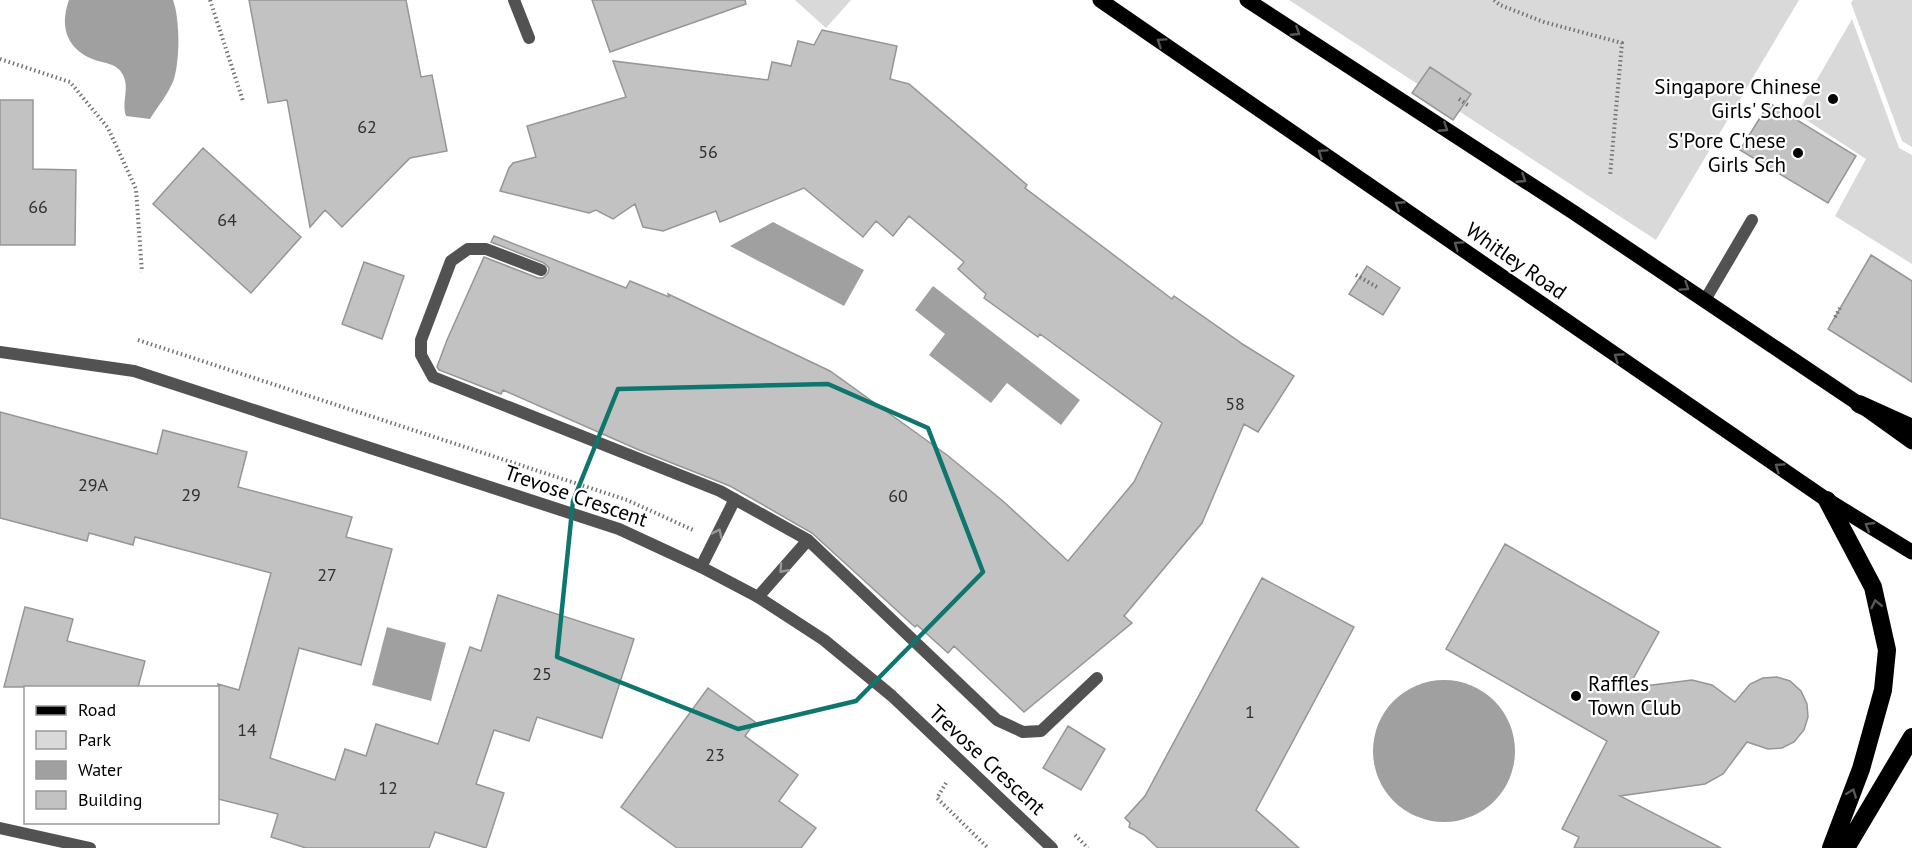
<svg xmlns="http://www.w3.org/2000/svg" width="1912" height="848" viewBox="0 0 1912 848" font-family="'PT Sans',sans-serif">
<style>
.green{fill:#d9d9d9}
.water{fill:#a0a0a0}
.building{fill:#c2c2c2;stroke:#969696;stroke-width:1.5}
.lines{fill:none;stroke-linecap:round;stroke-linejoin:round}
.path{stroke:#747474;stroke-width:4;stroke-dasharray:1.5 3;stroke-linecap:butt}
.lane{stroke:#525252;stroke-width:12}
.street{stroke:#525252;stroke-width:12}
.primary{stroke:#000;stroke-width:15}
.highway{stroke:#000;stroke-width:18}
.oneway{stroke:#595959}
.oneway2{stroke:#979797}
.marked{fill:none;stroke:#0f766e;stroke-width:4.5;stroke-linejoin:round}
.poi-dot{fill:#000;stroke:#fff;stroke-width:2}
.labels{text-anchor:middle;stroke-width:4.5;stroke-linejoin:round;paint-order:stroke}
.number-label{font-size:18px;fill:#303030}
.poi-label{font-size:21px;fill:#000;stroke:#fff;text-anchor:end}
.street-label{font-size:21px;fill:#000;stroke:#fff}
</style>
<rect width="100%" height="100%" fill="#fff"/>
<path class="green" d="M 795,0 L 851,0 L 826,28 Z
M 1289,0 L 1799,0 L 1656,240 Z
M 1853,0 L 1912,0 L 1912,147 L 1902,141 L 1851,3 Z
M 1852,19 L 1899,148 L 1912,155 L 1912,264 L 1835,216 L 1866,159 L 1797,114 Z"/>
<path class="water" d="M 69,0 L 173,0 C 180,19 180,59 174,79 C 169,93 158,106 150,119 L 126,116 C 121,102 130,89 123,75 C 117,63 106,64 95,60 C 67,50 59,27 69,0 Z
M 773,222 L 864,270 L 844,306 L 730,246 Z
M 933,286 L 1080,400 L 1061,425 L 1007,383 L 991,403 L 929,355 L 945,334 L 915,310 Z
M 387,627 L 446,643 L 431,701 L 372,685 Z
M1373 751a71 71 0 1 1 142 0a71 71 0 1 1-142 0Z"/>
<path class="building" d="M 249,0 L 406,0 L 421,77 L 432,75 L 447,151 L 410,158 L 342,227 L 325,210 L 310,227 L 287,100 L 268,103 Z
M 592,0 L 745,0 L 746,4 L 610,52 Z
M 822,30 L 897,46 L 890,79 L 909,84 L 1027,185 L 1025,188 L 1172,299 L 1174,296 L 1244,345 L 1294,376 L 1258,432 L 1244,424 L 1202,523 L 1124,616 L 1132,623 L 1024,712 L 954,646 L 948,653 L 917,625 L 915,627 L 812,533 L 730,486 L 639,450 L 503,390 L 501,394 L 439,370 L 437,367 L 447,340 L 484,257 L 538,278 L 543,278 L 548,273 L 549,268 L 544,263 L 491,242 L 494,236 L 626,288 L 630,281 L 669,297 L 668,294 L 830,371 L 947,455 L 1004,502 L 1068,561 L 1134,482 L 1162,423 L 1040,334 L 1038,337 L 984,298 L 986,294 L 958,269 L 964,262 L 909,216 L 893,236 L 876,221 L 863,237 L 804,188 L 720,222 L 716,211 L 663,231 L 643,227 L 635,204 L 613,219 L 596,210 L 589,213 L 500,191 L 509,168 L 513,163 L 536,157 L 527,126 L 626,97 L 613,61 L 768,80 L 772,62 L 791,66 L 798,41 L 814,45 Z
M 1430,67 L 1471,94 L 1453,120 L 1412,93 Z
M 0,100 L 33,100 L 33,169 L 76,170 L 75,245 L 0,245 Z
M 1769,103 L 1856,156 L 1828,203 L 1740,150 Z
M 203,148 L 301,237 L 251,293 L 153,204 Z
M 1871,255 L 1912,281 L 1912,382 L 1828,329 Z
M 364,262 L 404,276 L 382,339 L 342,324 Z
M 1367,266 L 1400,288 L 1383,315 L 1349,294 Z
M 0,412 L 157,454 L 163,430 L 247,452 L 238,487 L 352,517 L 346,537 L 392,549 L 361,665 L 299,648 L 270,758 L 335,780 L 345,749 L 366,756 L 376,724 L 438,744 L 470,647 L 481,651 L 498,595 L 634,639 L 602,738 L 537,717 L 529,741 L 494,730 L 476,784 L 504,793 L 486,848 L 435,832 L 429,848 L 306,848 L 271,837 L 278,814 L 218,799 L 218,684 L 239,690 L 271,573 L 135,537 L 133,545 L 89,533 L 87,541 L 0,518 Z
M 1505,544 L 1659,632 L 1628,688 L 1692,680 L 1712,685 L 1735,702 L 1750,684 L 1763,678 L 1777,677 L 1790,681 L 1801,691 L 1807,704 L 1808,717 L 1804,730 L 1794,742 L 1782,748 L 1768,749 L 1747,742 L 1723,774 L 1705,784 L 1620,796 L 1721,848 L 1574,848 L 1579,837 L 1562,829 L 1607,741 L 1446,649 Z
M 1262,578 L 1354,627 L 1256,810 L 1299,848 L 1158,848 L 1144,835 L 1129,827 L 1130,823 L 1125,818 L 1145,796 Z
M 25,607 L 73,619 L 67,641 L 145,661 L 138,687 L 4,687 Z
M 708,688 L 755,722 L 745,736 L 798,775 L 779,801 L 816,828 L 801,848 L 677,848 L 621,807 Z
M 1068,726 L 1105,749 L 1081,790 L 1043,768 Z"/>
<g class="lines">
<path class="path" d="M 210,0 L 243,101
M 1494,0 L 1500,5 L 1544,22 L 1622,43 L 1610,176
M 0,59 L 70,82 L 108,128 L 136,189 L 142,272
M 1459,99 L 1469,106
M 1356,275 L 1377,287
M 1835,317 L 1840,308
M 138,340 L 627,500 L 693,530
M 946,783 L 937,798 L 988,848
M 1075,835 L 1088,848"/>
<path class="lane" d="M 541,270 L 486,249 L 468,249 L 451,261 L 421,340 L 421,355 L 433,377 L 720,491 L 808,540 L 997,720 L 1023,732 L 1041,731 L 1097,678
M 1705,300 L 1752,220
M 701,567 L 735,499
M 758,597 L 808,540"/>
<path class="street" d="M 514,0 L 529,38
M 0,352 L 134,371 L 619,529 L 701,567 L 758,597 L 824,640 L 892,696 L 1052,848
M 0,828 L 90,848"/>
<path class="primary" d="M 1100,0 L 1827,500 L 1912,552
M 1247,0 L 1573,212 L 1859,404 L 1912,442"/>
<path class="highway" d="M 1859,404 L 1912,428
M 1827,500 L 1873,587 L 1887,650 L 1883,690 L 1861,769 L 1831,848
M 1846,848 L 1912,737"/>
</g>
<defs><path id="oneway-chevron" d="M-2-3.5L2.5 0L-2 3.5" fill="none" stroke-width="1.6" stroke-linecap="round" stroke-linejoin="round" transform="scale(1.5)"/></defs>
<g class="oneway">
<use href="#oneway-chevron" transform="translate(1296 32) rotate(33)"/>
<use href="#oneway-chevron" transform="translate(1161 42) rotate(-146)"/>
<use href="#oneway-chevron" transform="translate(1444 128) rotate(33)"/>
<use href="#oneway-chevron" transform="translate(1322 153) rotate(-146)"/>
<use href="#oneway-chevron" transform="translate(1522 179) rotate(33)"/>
<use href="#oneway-chevron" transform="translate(1399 205) rotate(-147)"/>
<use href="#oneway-chevron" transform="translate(1458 245) rotate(-145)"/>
<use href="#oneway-chevron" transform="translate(1685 287) rotate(34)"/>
<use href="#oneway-chevron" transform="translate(1618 357) rotate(-146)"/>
<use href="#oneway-chevron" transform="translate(1779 467) rotate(-146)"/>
<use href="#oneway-chevron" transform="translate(1869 526) rotate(-149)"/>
<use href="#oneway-chevron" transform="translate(1876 604) rotate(-103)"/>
<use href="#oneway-chevron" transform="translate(1852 793) rotate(-69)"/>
</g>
<g class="oneway2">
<use href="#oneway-chevron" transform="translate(718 533) rotate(-64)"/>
<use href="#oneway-chevron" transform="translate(783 569) rotate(132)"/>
</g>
<path class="marked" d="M 828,384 L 928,428 L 983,572 L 856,701 L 738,729 L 557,657 L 573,501 L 618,389 Z"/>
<g class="poi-dot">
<circle cx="1833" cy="99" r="6"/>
<circle cx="1798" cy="153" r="6"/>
<circle cx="1576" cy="696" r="6"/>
</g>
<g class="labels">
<g class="number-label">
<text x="367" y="133">62</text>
<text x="708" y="158">56</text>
<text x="38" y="213">66</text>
<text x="227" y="226">64</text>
<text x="1235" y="410">58</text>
<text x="93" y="491">29A</text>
<text x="191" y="501">29</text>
<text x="898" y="502">60</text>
<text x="327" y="581">27</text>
<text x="542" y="680">25</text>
<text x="1250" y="718">1</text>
<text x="247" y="736">14</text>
<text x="715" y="761">23</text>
<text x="388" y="794">12</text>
</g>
<g class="poi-label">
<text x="1821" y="94">Singapore Chinese<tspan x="1821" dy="24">Girls' School</tspan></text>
<text x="1786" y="148">S'Pore C'nese<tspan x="1786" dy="24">Girls Sch</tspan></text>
<text x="1588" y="691" text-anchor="start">Raffles<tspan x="1588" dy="24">Town Club</tspan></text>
</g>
<g class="street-label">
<text transform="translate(1516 261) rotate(35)" y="7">Whitley Road</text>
<text transform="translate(576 496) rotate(19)" y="7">Trevose Crescent</text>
<text transform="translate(987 760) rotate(43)" y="7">Trevose Crescent</text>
</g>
</g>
<rect x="24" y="686" width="195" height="138" fill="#ffffff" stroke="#999999" stroke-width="1.5"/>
<rect x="36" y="706" width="30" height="9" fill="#000000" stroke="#999999" stroke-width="1.5"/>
<text x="78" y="716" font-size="18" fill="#000000">Road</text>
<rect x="36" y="731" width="30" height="18" fill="#d9d9d9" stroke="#999999" stroke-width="1.5"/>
<text x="78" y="746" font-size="18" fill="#000000">Park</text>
<rect x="36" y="761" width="30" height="18" fill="#a0a0a0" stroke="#999999" stroke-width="1.5"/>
<text x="78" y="776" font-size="18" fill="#000000">Water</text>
<rect x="36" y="791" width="30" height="18" fill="#c2c2c2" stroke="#999999" stroke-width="1.5"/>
<text x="78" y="806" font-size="18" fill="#000000">Building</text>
</svg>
